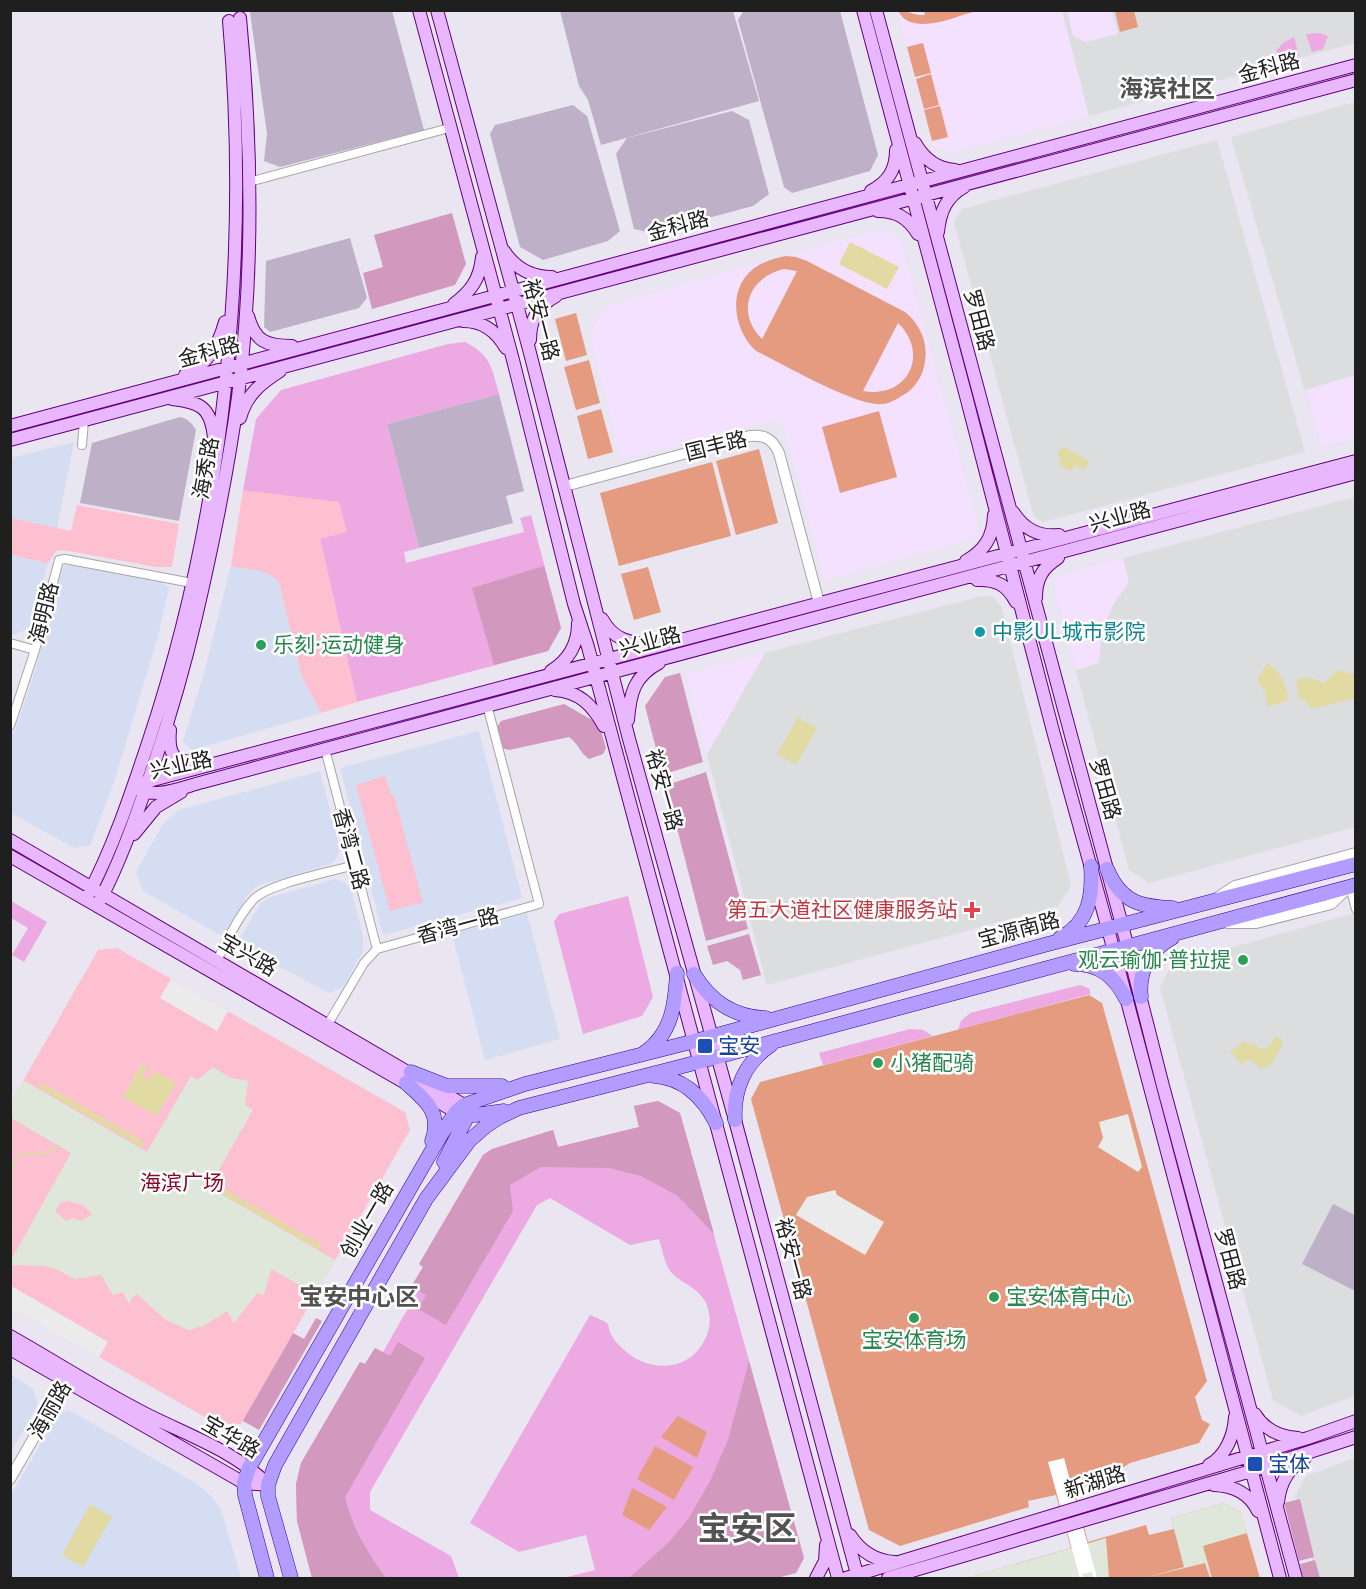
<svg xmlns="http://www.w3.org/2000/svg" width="1366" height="1589" viewBox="0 0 1366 1589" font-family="Inter,'Noto Sans SC',sans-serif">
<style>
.residential{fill:#dcddde}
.commercial{fill:#d4ddf2}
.education{fill:#f4e0ff}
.construction{fill:#beb0c6}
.grass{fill:#eda9e2}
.forest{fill:#d298bd}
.park{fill:#fdc0d0}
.pitch{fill:#e49b7f;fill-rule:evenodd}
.parking{fill:#ebebeb}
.plaza{fill:#dee7d9;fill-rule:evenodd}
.water{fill:#e1daa3}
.pier{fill:#fff}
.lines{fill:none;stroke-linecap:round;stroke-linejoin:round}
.stream{stroke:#e1daa3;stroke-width:2}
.minor-casing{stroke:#a6a6a6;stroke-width:10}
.tertiary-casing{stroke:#a6a6a6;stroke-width:12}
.secondary-casing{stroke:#60007d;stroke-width:14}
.primary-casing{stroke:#33009b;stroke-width:15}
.minor{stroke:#fff;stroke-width:8}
.tertiary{stroke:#fff;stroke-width:10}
.secondary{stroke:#e9b7fd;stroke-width:12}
.primary{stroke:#b39cff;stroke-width:14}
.culture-dot{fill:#0f9aa8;stroke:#fff;stroke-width:2}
.leisure-dot{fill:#2e9e5b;stroke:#fff;stroke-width:2}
.health-dot{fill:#e0444e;stroke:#fff;stroke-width:2}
.transit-dot{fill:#1a4fb4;stroke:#fff;stroke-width:2}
.labels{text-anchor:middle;stroke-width:5;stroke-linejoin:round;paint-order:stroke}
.street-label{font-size:21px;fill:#1f1f1f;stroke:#fff}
.culture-label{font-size:21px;fill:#0d838f;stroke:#fff;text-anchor:start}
.leisure-label{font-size:21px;fill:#27864d;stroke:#fff;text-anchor:start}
.health-label{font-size:21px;fill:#be3a42;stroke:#fff;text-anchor:end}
.transit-label{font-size:21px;fill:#164399;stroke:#fff;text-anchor:start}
.park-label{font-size:21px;fill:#860526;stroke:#fff}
.quarter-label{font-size:24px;font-weight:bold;fill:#525252;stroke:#fff}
.town-label{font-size:33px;font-weight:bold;fill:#525252;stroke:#fff}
</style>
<rect width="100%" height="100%" fill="#e9e5f1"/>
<path class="residential" d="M 1062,11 L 1355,11 L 1355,43 L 1089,116 Z
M 1355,102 L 1355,438 L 1321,447 L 1231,137 Z
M 1217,140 L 1305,452 L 1043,522 L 1034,517 L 954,222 L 962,209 Z
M 1355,497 L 1355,827 L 1149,883 L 1129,870 L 1053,584 L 1059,575 Z
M 982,596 L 993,597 L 1001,606 L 1071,886 L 1058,906 L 767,985 L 707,754 L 765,653 Z
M 1355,913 L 1355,1215 L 1333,1204 L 1302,1264 L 1355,1291 L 1355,1396 L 1301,1416 L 1273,1400 L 1160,988 L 1172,964 Z
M 1355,1458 L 1355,1578 L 1317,1578 L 1295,1496 L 1306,1476 Z"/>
<path class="commercial" d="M 74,442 L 57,528 L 11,518 L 11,458 Z
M 10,555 L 48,563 L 31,627 L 14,635 L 10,634 Z
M 68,563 L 159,581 L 169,588 L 157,640 L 113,785 L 90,845 L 74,848 L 11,813 L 10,733 L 14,734 L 35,671 L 62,568 Z
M 231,566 L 247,570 L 263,571 L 270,573 L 279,583 L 302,677 L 321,713 L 192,750 L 183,741 L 204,674 Z
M 479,731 L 522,898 L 383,935 L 340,768 Z
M 320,771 L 340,849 L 337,858 L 331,864 L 256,886 L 247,896 L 225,935 L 220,935 L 143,891 L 136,872 L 163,824 L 179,810 Z
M 335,879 L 344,882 L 351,889 L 363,936 L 363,951 L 343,987 L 329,993 L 243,947 L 241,936 L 261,903 L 271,897 Z
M 527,913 L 560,1039 L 485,1060 L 452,934 Z
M 11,1375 L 33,1389 L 38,1405 L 11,1452 Z
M 69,1410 L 194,1482 L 211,1496 L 221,1510 L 241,1578 L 11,1578 L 11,1495 L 58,1414 Z"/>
<path class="education" d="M 897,11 L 1062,11 L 1089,116 L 947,153 L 932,144 Z
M 1067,11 L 1112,11 L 1118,34 L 1085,42 L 1073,36 Z
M 882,229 L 900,239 L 979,529 L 978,535 L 974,538 L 825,580 L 781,418 L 621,460 L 590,334 L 607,306 Z
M 1355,375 L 1355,438 L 1321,447 L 1305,390 Z
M 1123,558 L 1129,582 L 1114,603 L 1102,630 L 1099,663 L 1076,670 L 1053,584 L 1059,575 Z
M 765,653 L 707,754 L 686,674 Z"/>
<path class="construction" d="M 744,10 L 840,11 L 878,155 L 870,171 L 792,193 L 784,187 L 738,20 Z
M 255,11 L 392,11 L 424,130 L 280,167 L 264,161 L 267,134 L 250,12 Z
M 560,11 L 733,11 L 759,101 L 601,145 L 588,100 L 579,86 Z
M 573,105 L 587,116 L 620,231 L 608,241 L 543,260 L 520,247 L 490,134 L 495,125 Z
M 732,111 L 749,120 L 769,194 L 753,206 L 652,233 L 634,229 L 616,154 L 627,138 Z
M 350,238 L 367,298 L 359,308 L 270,332 L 264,327 L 266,261 Z
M 499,394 L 524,491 L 506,496 L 513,523 L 419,548 L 387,424 Z
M 180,417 L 186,419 L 192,424 L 196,430 L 179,521 L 80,503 L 92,443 Z
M 1333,1204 L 1355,1215 L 1355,1291 L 1302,1264 Z"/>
<path class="grass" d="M 1319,33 L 1328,36 L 1323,49 L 1312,52 L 1306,34 Z
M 1294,37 L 1299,56 L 1287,59 L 1276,51 L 1283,43 Z
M 465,342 C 492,356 491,367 499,394 L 387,424 L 419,548 L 404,552 L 406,563 L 524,532 L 520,518 L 531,515 L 561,628 L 548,651 L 357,702 L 320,539 L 243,490 L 256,419 L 281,390 L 448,344 Z
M 628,896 L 653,997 L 642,1016 L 583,1034 L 554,922 L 559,914 Z
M 11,901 L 47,922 L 24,962 L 12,955 L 28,928 L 11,918 Z
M 1080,985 L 1090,989 L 1090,994 L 958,1030 L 961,1021 L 970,1013 Z
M 910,1029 L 923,1030 L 933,1036 L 823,1065 L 819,1053 Z
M 658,1101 L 680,1113 L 804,1558 L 796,1573 L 776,1578 L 563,1578 L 595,1570 L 586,1535 L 519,1552 L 470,1523 L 590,1315 C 595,1317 603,1320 607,1323 C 609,1326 609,1329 610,1332 C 613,1339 618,1345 624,1350 C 649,1373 690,1372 705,1339 C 711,1328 711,1315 706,1303 C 697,1285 676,1282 669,1269 C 664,1261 662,1248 659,1239 L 630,1245 L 550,1198 L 537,1205 L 370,1492 L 370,1510 L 451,1556 L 459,1578 L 312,1578 L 297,1521 L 296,1484 L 301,1463 L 360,1362 L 365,1364 L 375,1348 L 383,1352 L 418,1291 L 411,1287 L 423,1267 L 419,1264 L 483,1155 L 492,1149 L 553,1130 L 558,1147 L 639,1127 L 634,1106 Z"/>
<path class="forest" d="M 452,213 L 466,264 L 455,285 L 372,309 L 363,273 L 383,267 L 374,235 Z
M 544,566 L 561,628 L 548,651 L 494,665 L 472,588 Z
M 680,673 L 703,762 L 671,772 L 661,768 L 645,706 L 665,677 Z
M 564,704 L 599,724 L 606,748 L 603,754 L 589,759 C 580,753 578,743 569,737 L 509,750 L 502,748 L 497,727 L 501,721 Z
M 706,772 L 748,929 L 706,941 L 668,793 L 673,783 Z
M 749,934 L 761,975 L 743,980 L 740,970 L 727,961 L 713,965 L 707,946 Z
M 658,1101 L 680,1113 L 714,1234 L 678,1196 L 641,1176 L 609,1168 L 541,1167 L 510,1185 L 513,1211 L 446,1325 L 418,1309 L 426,1295 L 411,1287 L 423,1267 L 419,1264 L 483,1155 L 492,1149 L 553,1130 L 558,1147 L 639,1127 L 634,1106 Z
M 316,1318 L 322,1321 L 259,1430 L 234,1416 L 284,1328 L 304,1339 Z
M 398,1342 L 425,1358 L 345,1497 C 352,1528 368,1553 386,1578 L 312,1578 L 297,1521 L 296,1484 L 301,1463 L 360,1362 L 365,1364 L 375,1348 L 390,1356 Z
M 749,1361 L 804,1558 L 796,1573 L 776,1578 L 629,1578 L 669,1542 L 689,1518 L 710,1481 L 728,1440 Z
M 1300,1499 L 1314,1557 L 1299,1561 L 1284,1503 Z
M 1315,1560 L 1320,1578 L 1303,1578 L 1300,1564 Z"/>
<path class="park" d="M 243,490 L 339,502 L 347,532 L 320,539 L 357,702 L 321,713 L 302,677 L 279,583 C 267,566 248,572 231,566 Z
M 77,505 L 179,524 L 172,567 L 155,567 L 64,550 L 56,551 L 48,563 L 11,555 L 11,518 L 71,531 Z
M 385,776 L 391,795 L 394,795 L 423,902 L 390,911 L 356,785 Z
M 117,948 L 405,1112 L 410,1130 L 241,1424 L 217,1424 L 99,1357 L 107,1342 L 11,1286 L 11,1102 L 98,950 Z"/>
<path class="pitch" d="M 898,11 C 908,10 915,16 925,15 L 924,11 L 976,11 C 953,17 913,37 898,11 Z
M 1115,11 L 1134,11 L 1138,27 L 1120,32 Z
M 923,43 L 931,73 L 915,77 L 907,47 Z
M 931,74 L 939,105 L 924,109 L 916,79 Z
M 940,106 L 948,137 L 932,141 L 924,110 Z
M 786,256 L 796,257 L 807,261 L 905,312 C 920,324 928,342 925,361 C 924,373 917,385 908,392 C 900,397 892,403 883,404 C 856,407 784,364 756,351 C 732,329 726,284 759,265 C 768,260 776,258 786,256 ZM 784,269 L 797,271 L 762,339 C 735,312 749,277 784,269 ZM 898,323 C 930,354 908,399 863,391 Z
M 576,313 L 587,355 L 566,361 L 555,319 Z
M 589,360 L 600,403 L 576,410 L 564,367 Z
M 601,409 L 613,452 L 588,459 L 577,416 Z
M 879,411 L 897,477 L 840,493 L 822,427 Z
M 759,449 L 778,523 L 736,535 L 716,461 Z
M 712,462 L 731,536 L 619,566 L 600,493 Z
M 648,567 L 661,612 L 634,620 L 621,574 Z
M 1089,995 L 1102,1003 L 1207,1381 L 1195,1397 L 1202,1420 L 1210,1424 L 1199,1443 L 1130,1463 L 1103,1480 L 1074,1489 L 1088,1542 L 1146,1525 L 1149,1535 L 1174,1529 L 1171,1518 L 1224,1503 L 1241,1513 L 1260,1578 L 967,1578 L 1071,1548 L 1056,1495 L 1028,1501 L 1029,1507 L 900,1546 L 869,1530 L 751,1099 L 760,1082 Z
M 678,1416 L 707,1432 L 697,1458 L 661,1437 Z
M 655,1446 L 693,1467 L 674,1500 L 637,1479 Z
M 632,1488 L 667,1507 L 649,1530 L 622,1515 Z"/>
<path class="parking" d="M 171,979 L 228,1011 L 217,1031 L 160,998 Z
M 1128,1114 L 1142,1167 L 1138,1172 L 1098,1147 L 1103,1138 L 1099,1122 Z
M 835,1190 L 837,1195 L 884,1222 L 865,1255 L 796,1215 L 807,1197 Z
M 11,1286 L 108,1342 L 99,1357 L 11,1307 Z"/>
<path class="plaza" d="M 213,1067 L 230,1078 L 248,1081 L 245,1105 L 253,1110 L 209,1187 L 335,1260 L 316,1294 L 271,1269 L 264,1295 L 257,1293 L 234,1323 L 227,1311 L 205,1325 L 189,1330 L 166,1320 L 137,1294 L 131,1299 L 129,1304 L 123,1292 L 113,1295 L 101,1275 L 74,1279 L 57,1269 L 46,1266 L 11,1265 L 11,1260 L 71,1153 L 11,1118 L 11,1102 L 23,1080 L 147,1152 L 191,1076 L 198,1080 ZM 67,1201 L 83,1205 L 92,1214 L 81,1221 L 73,1218 L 66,1221 L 55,1211 L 61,1202 Z
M 1224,1503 L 1241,1513 L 1247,1533 L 1203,1546 L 1212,1578 L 1210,1578 L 1205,1563 L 1144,1578 L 1184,1567 L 1171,1518 Z
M 1106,1538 L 1109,1578 L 967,1578 L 1096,1541 Z"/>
<path class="water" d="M 850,242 L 899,267 L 887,289 L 839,264 Z
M 1062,446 L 1089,461 L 1084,470 L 1075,465 L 1071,471 L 1058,464 L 1062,458 L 1057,455 Z
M 1267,663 C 1281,672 1287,684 1288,700 L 1267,707 L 1265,692 L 1257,680 Z
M 1338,670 L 1350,674 L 1355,674 L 1355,698 L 1311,709 L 1305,701 L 1298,697 L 1297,680 C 1305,676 1314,679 1323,683 C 1329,680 1332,674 1338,670 Z
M 798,717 L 817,728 L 796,765 L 777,754 Z
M 1275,1037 L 1281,1038 L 1283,1042 C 1278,1053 1273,1067 1261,1069 L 1250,1059 L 1241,1064 L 1230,1052 L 1244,1042 C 1262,1044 1263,1059 1275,1037 Z
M 141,1064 L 147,1067 L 142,1076 L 149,1080 L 155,1071 L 176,1083 L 156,1116 L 123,1097 Z
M 42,1083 L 144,1142 L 142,1147 L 39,1088 Z
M 212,1182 L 322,1245 L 320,1250 L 210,1187 Z
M 90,1504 L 112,1517 L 83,1567 L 62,1555 Z"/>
<path class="pier" d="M 1064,1458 L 1097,1578 L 1094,1578 L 1092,1572 L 1082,1574 L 1083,1578 L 1080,1578 L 1048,1462 Z"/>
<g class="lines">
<path class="stream" d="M 10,1187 C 13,1131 36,1167 59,1146"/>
<defs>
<path id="minor" d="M 249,182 L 449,128
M 82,445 L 84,420
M 10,643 L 35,650
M 10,726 L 35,650 L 59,560 L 65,559 L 192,583
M 325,749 L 377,949
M 1350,887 L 1356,909
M 217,960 C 227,942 239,914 254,899 C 270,883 331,872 355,865
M 328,1024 L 364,963 L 377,949 L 539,904 L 487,705"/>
<path id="tertiary" d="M 565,486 L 750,436 C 765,434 773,440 779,453 L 819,603
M 1217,898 L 1235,886 L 1356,853
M 1227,923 L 1256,923 L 1331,904 L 1349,887
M 10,1479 L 70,1375"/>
<path id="secondary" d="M 419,10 L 513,360 L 574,604 L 588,647 L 838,1578
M 437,10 L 530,353 L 629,739 L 735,1120 L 858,1578
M 863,10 L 966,396 L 1053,731 L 1108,929 L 1280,1578
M 876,10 L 1122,925 L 1163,1086 L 1296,1578
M 915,143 C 924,159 936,169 955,170
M 871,191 C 888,182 896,170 896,150
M 878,211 C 897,211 908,218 918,234
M 938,232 C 940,212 946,197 964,187
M 504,251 C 515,268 531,277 552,277
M 454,304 C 471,291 480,279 482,257
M 248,316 C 255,342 267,346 292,346
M 463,321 C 483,321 496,331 506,348
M 530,340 C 530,319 538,306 556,296
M 185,375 C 208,363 218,347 225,322
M 172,399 C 200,402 211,407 214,438
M 240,418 C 247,394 260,384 280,371
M 10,426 L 1356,65
M 10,440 L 1356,80
M 1013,512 C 1024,529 1038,537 1059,535
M 966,561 C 985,550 993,537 994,515
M 977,580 C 996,579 1007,585 1016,602
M 1036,598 C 1036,579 1042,568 1058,558
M 602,619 C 613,639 628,643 650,644
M 551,671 C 569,660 578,644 578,623
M 555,690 C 580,692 592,705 604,726
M 628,720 C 630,694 634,676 659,663
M 170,730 C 168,754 173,764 199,761
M 134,785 C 152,802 182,787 203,782 L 1356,473
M 134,785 L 1356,461
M 134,834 L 156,807 L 181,792
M 10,840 L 464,1105
M 10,856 L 456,1112
M 86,899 C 113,848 131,794 149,740 C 225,511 250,260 229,21
M 97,906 C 116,871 130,834 143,796 C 164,737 182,678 196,617 C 213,544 228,471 238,397 C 254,272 252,143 240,18
M 10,1336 C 58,1363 105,1394 154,1418 C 193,1437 237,1453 268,1485
M 10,1349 L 244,1483 L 268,1485
M 1255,1414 C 1264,1429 1280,1437 1298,1438
M 1209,1465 C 1226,1456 1234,1435 1235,1417
M 1214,1485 C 1234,1486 1249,1493 1258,1511
M 1278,1502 C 1280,1483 1288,1468 1305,1458
M 850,1535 C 861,1552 875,1561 895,1562
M 816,1578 L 825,1561 L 826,1545
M 846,1578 L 1308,1438 L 1356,1421
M 888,1578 L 1251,1471 L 1356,1437"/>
<path id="primary" d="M 1107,869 C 1121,902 1140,907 1173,908
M 1060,938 C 1089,923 1093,896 1091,866
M 1074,964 C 1100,964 1115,977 1126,999
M 694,974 C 710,1001 734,1017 766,1018
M 1141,997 C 1138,970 1149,951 1172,938
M 644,1053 C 672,1034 675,1005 677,973
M 411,1072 L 447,1086 L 502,1086
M 654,1076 C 684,1078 703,1097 716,1123
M 406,1083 C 426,1101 442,1112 432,1141
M 461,1114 L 475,1115 L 504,1111
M 735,1120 C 733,1090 745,1062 771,1045
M 444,1162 L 468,1115 L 467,1108 L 464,1105
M 267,1578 L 245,1495 L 244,1483 L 249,1468 L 442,1133 L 456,1112 L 464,1105 L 525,1084 L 695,1041 L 1048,944 L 1356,864
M 291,1578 L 268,1496 L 268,1485 L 275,1465 L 426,1199 L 469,1141 L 486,1126 L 500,1117 L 519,1108 L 687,1065 L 1356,885"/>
</defs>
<use href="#minor" class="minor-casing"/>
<use href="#tertiary" class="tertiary-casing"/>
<use href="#secondary" class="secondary-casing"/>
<use href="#primary" class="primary-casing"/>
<use href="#minor" class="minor"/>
<use href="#tertiary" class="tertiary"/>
<use href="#secondary" class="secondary"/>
<use href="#primary" class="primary"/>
</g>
<circle class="culture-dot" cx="980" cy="632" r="6"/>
<g class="leisure-dot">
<circle cx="261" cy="645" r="6"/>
<circle cx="1243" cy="960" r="6"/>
<circle cx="878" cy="1063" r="6"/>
<circle cx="994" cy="1297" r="6"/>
<circle cx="914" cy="1318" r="6"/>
</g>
<path class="health-dot" d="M969 901h6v6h6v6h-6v6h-6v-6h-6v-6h6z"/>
<g class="transit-dot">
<rect x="697" y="1038" width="16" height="16" rx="3"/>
<rect x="1247" y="1456" width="16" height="16" rx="3"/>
</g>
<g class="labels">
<g class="street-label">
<text transform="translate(1269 68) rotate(-15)" y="7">金科路</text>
<text transform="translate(678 226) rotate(-15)" y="7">金科路</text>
<text transform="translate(541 320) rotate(75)" y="7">裕安一路</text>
<text transform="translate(979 320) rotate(75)" y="7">罗田路</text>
<text transform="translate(209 352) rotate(-15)" y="7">金科路</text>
<text transform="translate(716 446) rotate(-14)" y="7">国丰路</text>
<text transform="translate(206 468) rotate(-80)" y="7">海秀路</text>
<text transform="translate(1120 517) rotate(-15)" y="7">兴业路</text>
<text transform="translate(44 613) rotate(-76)" y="7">海明路</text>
<text transform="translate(650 642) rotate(-15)" y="7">兴业路</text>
<text transform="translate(181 765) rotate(-12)" y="7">兴业路</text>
<text transform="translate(1105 789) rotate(74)" y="7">罗田路</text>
<text transform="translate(664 790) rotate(74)" y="7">裕安一路</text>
<text transform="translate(351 849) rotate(75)" y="7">香湾二路</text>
<text transform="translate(458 926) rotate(-15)" y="7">香湾一路</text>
<text transform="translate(1019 930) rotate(-15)" y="7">宝源南路</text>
<text transform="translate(248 955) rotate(30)" y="7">宝兴路</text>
<text transform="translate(367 1220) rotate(-60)" y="7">创业一路</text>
<text transform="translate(793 1259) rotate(75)" y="7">裕安一路</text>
<text transform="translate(1230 1259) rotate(75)" y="7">罗田路</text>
<text transform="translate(50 1410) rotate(-60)" y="7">海丽路</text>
<text transform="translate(231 1437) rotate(30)" y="7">宝华路</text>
<text transform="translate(1095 1482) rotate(-17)" y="7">新湖路</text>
</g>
<g class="culture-label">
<text x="992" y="639">中影UL城市影院</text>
</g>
<g class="leisure-label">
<text x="273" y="652">乐刻·运动健身</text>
<text x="1231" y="967" text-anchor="end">观云瑜伽·普拉提</text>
<text x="890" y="1070">小猪配骑</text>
<text x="1006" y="1304">宝安体育中心</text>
<text x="914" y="1347" text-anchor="middle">宝安体育场</text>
</g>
<g class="health-label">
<text x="958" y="917">第五大道社区健康服务站</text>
</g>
<g class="transit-label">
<text x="718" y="1053">宝安</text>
<text x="1268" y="1471">宝体</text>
</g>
<g class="park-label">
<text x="182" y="1190">海滨广场</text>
</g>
<g class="quarter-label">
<text x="1167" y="97">海滨社区</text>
<text x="359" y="1305">宝安中心区</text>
</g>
<g class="town-label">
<text x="747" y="1540">宝安区</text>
</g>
</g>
<rect width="1366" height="1589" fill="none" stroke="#1f1f1f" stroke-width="24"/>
</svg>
